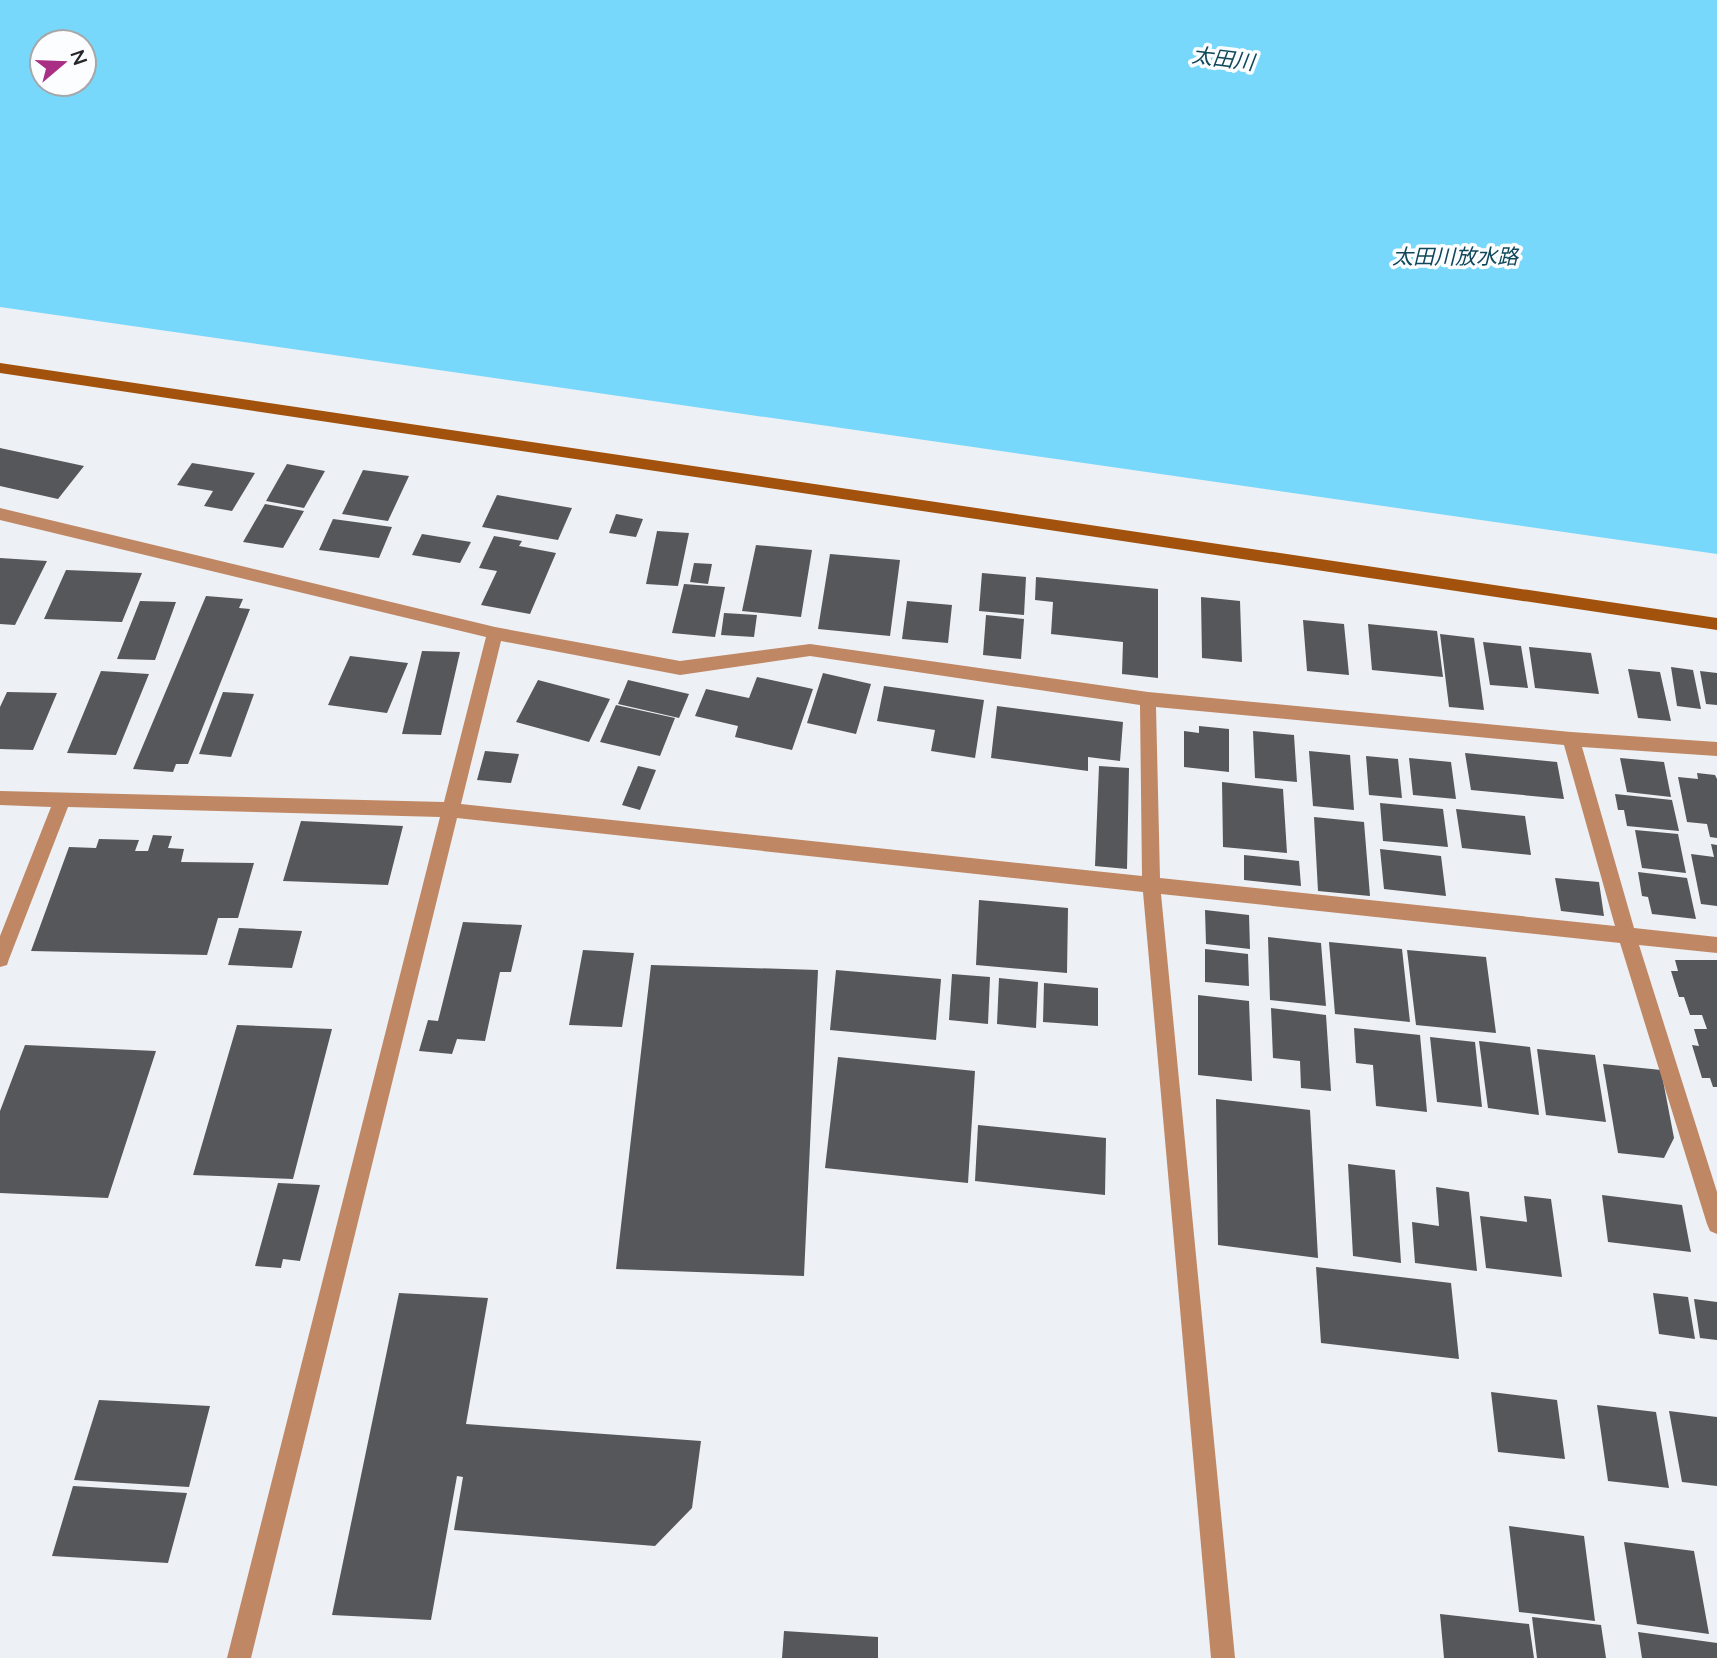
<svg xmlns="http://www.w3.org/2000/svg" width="1717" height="1658" viewBox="0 0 1717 1658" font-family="Lato,'Noto Sans JP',sans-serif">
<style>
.water{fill:#78d8fb;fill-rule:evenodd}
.building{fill:#55575b}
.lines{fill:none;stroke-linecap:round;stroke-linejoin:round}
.street{fill:#bf8764;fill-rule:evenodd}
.secondary{fill:#a2520d;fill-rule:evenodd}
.labels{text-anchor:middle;stroke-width:7;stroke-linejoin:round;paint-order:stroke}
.far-water-label{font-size:21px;font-style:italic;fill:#0f485a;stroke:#fcfdff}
</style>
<rect width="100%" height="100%" fill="#edf0f4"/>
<path class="water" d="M 0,0 L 1717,0 L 1717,554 L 0,307 ZM 42,42 L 84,42 L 84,84 L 42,84 Z"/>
<path class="building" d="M 0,448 L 84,466 L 58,499 L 0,486 Z
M 192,463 L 255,473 L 232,511 L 204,506 L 213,491 L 177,485 Z
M 287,464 L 325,471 L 304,508 L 266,501 Z
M 363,470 L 409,476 L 388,521 L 342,514 Z
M 497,495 L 572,508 L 558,540 L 482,527 Z
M 265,504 L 304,511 L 283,548 L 243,542 Z
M 616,514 L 643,519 L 636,537 L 609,533 Z
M 333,519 L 392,527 L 379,558 L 319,550 Z
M 657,531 L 689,533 L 678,586 L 646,584 Z
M 422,534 L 471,542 L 460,563 L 412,555 Z
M 494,536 L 522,541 L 519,546 L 556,553 L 530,614 L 481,605 L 497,571 L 479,568 Z
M 756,545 L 812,550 L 801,617 L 742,611 Z
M 830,554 L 900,560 L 890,636 L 818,629 Z
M 0,558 L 47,561 L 15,625 L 0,624 Z
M 694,563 L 712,564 L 708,584 L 690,582 Z
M 66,570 L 142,573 L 122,622 L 44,619 Z
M 982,573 L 1026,577 L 1024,615 L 979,611 Z
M 1036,577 L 1158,589 L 1158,678 L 1122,674 L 1123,642 L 1051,634 L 1053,602 L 1035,600 Z
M 684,584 L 725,587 L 715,637 L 672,633 Z
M 206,596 L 243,599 L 239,608 L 250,609 L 188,764 L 176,764 L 173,772 L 133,769 Z
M 1201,597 L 1240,601 L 1242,662 L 1202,658 Z
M 140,601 L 176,602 L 155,660 L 117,659 Z
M 907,601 L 952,605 L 948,643 L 902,639 Z
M 724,613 L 757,615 L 754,637 L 721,635 Z
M 986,615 L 1024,619 L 1021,659 L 983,655 Z
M 1303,620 L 1344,624 L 1349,675 L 1307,671 Z
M 1368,624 L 1437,631 L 1443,677 L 1372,670 Z
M 1440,634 L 1474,638 L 1484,710 L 1449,707 Z
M 1483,642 L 1521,646 L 1528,688 L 1490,685 Z
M 1529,647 L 1591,653 L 1599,694 L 1535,688 Z
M 422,651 L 460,652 L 441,735 L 402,734 Z
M 350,656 L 408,663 L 387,713 L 328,705 Z
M 1671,667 L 1693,670 L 1701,709 L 1677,706 Z
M 1628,669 L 1660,672 L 1671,721 L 1638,718 Z
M 101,671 L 149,674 L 116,755 L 67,753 Z
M 1700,671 L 1717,673 L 1717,705 L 1706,704 Z
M 823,673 L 871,684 L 856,734 L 807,723 Z
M 757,677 L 813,689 L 792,750 L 735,737 L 738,726 L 695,716 L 706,689 L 749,698 Z
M 538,680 L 610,699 L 589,742 L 516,722 Z
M 628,680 L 689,694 L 679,718 L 618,704 Z
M 884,686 L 984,700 L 975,758 L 931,751 L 935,730 L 877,721 Z
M 7,692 L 57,693 L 33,750 L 0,749 L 0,707 Z
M 223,692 L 254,694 L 231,757 L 199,754 Z
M 616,705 L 675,718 L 660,756 L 600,742 Z
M 997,706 L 1123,722 L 1120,761 L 1088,757 L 1088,771 L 991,758 Z
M 1199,726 L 1229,729 L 1229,772 L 1184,767 L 1184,731 L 1199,733 Z
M 1253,731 L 1294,735 L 1297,782 L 1255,778 Z
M 485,751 L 519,754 L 511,783 L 477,780 Z
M 1309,751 L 1350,755 L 1354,810 L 1313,806 Z
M 1465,753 L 1557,762 L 1564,799 L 1471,790 Z
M 1366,756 L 1398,759 L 1402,798 L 1369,795 Z
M 1409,758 L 1451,762 L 1456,799 L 1413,795 Z
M 1620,758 L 1664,762 L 1671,797 L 1627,792 Z
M 638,766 L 656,770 L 640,810 L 622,805 Z
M 1099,766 L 1129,768 L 1127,869 L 1095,866 Z
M 1697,773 L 1715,775 L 1717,779 L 1717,838 L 1710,837 L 1707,824 L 1687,822 L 1678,777 L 1698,779 Z
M 1222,782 L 1283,789 L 1287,853 L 1223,847 Z
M 1615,794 L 1672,800 L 1679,831 L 1627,826 L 1624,810 L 1618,810 Z
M 1380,803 L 1443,809 L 1448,847 L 1383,841 Z
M 1456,809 L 1525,816 L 1531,855 L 1462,848 Z
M 1314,817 L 1364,822 L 1370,896 L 1318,891 Z
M 301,821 L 403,826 L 388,885 L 283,881 Z
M 1635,830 L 1678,834 L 1686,873 L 1642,868 Z
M 153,835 L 172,836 L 168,848 L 184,849 L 181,862 L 254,863 L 238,918 L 218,918 L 207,955 L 31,951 L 69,847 L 96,848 L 99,839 L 139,840 L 135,851 L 148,851 Z
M 1711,844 L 1717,845 L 1717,906 L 1701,904 L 1691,854 L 1714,857 Z
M 1380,849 L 1441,856 L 1446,896 L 1384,889 Z
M 1244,855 L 1299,861 L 1301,886 L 1244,880 Z
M 1638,872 L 1687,878 L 1696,919 L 1652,914 L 1648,897 L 1642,896 Z
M 1555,878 L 1599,882 L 1604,916 L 1561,911 Z
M 979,900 L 1068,908 L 1067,973 L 976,965 Z
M 1205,910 L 1249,915 L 1250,949 L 1206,944 Z
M 463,922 L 522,925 L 511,972 L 500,972 L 485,1041 L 457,1039 L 452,1054 L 419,1051 L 428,1020 L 438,1021 Z
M 239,928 L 302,931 L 292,968 L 228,965 Z
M 1268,937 L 1321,943 L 1326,1006 L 1270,1000 Z
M 1329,942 L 1402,949 L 1410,1022 L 1335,1014 Z
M 1205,949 L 1248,954 L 1249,986 L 1205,982 Z
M 583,950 L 634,953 L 622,1027 L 569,1025 Z
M 1407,950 L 1486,957 L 1496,1033 L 1416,1025 Z
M 1675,960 L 1717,960 L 1717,1087 L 1713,1087 L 1710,1078 L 1702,1078 L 1692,1045 L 1699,1046 L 1694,1029 L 1707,1029 L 1702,1015 L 1690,1015 L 1684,997 L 1679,997 L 1671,971 L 1678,971 Z
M 651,965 L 818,970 L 804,1276 L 616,1269 Z
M 836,970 L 941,979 L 936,1040 L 830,1030 Z
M 952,974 L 990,977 L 988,1024 L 949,1020 Z
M 999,978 L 1038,982 L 1036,1028 L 997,1024 Z
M 1044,983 L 1098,988 L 1098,1026 L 1043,1022 Z
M 1198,995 L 1249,1001 L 1252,1081 L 1198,1075 Z
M 1271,1008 L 1326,1015 L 1331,1091 L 1301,1088 L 1300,1061 L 1273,1058 Z
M 237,1025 L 332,1029 L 293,1179 L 193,1175 Z
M 1354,1028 L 1420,1035 L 1427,1112 L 1376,1106 L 1373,1065 L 1356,1063 Z
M 1430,1037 L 1475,1042 L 1482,1107 L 1437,1102 Z
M 1479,1041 L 1530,1047 L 1539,1115 L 1488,1108 Z
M 25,1045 L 156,1051 L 108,1198 L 0,1193 L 0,1111 Z
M 1537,1049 L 1595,1055 L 1606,1122 L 1546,1115 Z
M 838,1057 L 975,1071 L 968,1183 L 825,1168 Z
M 1603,1064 L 1661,1070 L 1674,1138 L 1664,1158 L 1618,1153 Z
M 1216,1099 L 1310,1110 L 1318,1258 L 1218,1245 Z
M 978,1125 L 1106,1138 L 1105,1195 L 975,1181 Z
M 1348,1164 L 1395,1170 L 1401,1263 L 1353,1256 Z
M 278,1183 L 320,1185 L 300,1261 L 283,1259 L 281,1268 L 255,1266 Z
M 1436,1187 L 1469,1192 L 1477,1271 L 1415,1263 L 1412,1222 L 1439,1226 Z
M 1602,1195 L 1682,1205 L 1691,1252 L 1608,1242 Z
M 1524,1196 L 1551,1199 L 1562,1277 L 1486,1268 L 1480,1216 L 1527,1222 Z
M 1316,1267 L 1451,1283 L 1459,1359 L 1321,1343 Z
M 399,1293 L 488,1298 L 466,1424 L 701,1441 L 692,1508 L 655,1546 L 454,1530 L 463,1477 L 457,1476 L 431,1620 L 332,1615 Z
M 1653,1293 L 1688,1297 L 1695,1339 L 1659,1334 Z
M 1694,1299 L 1717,1302 L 1717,1340 L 1700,1338 Z
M 1491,1392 L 1557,1400 L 1565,1459 L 1498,1452 Z
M 99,1400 L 210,1406 L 189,1487 L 74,1480 Z
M 1597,1405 L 1656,1412 L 1669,1488 L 1608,1481 Z
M 1669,1411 L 1717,1417 L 1717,1486 L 1682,1482 Z
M 73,1486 L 187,1493 L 168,1563 L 52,1556 Z
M 1509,1526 L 1584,1536 L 1595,1621 L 1519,1612 Z
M 1624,1542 L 1694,1551 L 1709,1634 L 1637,1624 Z
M 1440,1614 L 1529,1624 L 1534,1658 L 1444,1658 Z
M 1532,1617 L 1601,1625 L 1606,1658 L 1537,1658 Z
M 784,1631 L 878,1637 L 878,1658 L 782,1658 Z
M 1638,1632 L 1717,1643 L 1717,1658 L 1642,1658 Z"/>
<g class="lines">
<path class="street" d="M 0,508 L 495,627 L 680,661 L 810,644 L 1148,692 L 1571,732 L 1717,742 L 1717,756 L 1582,747 L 1634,928 L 1717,937 L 1717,953 L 1639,945 L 1717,1192 L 1717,1234 L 1710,1231 L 1707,1224 L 1620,943 L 1161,894 L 1235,1658 L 1211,1658 L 1143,892 L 457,818 L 251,1658 L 227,1658 L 440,817 L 68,807 L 9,959 L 7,965 L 0,967 L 0,936 L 51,807 L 0,805 L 0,791 L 444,802 L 486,637 L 0,520 ZM 501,641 L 680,675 L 810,656 L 1140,705 L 1142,876 L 461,804 ZM 1156,707 L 1564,745 L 1615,926 L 1160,878 Z"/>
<path class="secondary" d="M 0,363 L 1717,618 L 1717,630 L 0,373 Z"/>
</g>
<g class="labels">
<g class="far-water-label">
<text transform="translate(1223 59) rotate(7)" y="7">太田川</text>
<text x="1455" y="264">太田川放水路</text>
</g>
</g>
<g transform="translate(63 63) rotate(71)"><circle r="33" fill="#fcfdff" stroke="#a6a7a9" stroke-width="2"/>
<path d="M0-5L12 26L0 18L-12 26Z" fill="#a82f84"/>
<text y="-10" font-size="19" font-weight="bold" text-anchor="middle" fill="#262728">N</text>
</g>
</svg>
